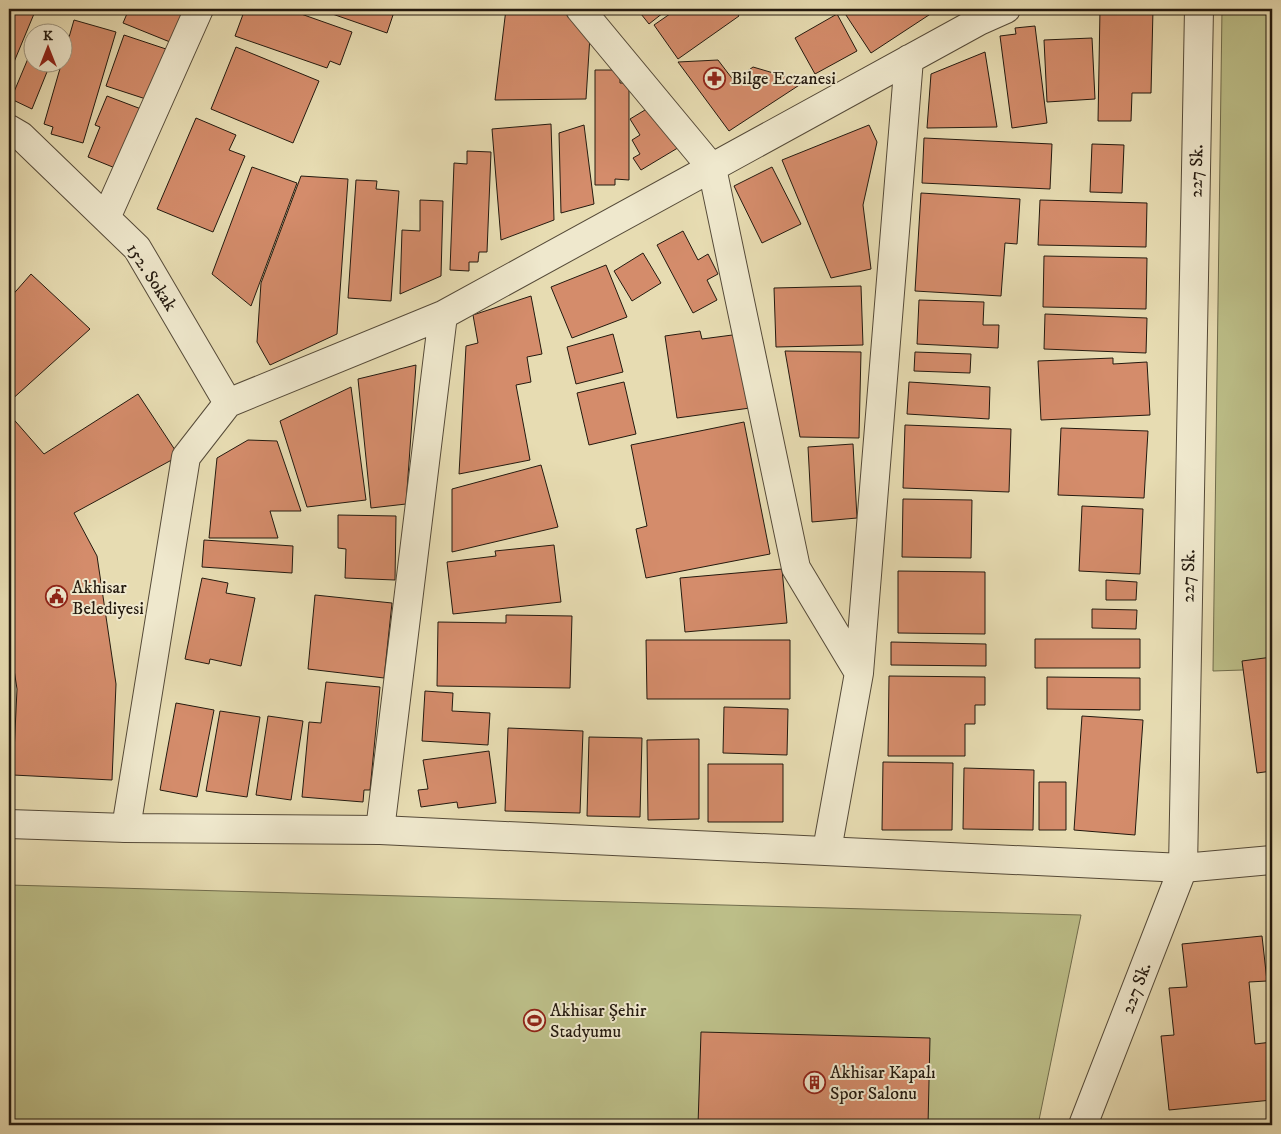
<svg xmlns="http://www.w3.org/2000/svg" width="1281" height="1134" viewBox="0 0 1281 1134" font-family="'IM FELL DW Pica',serif">
<style>
.green{fill:#bcbe88;stroke:#706c4c}
.building{fill:#d48c6b;stroke:#241a0f}
.lines{fill:none;stroke-linecap:round;stroke-linejoin:round}
.minor-casing{stroke:#554a38;stroke-width:30}
.tertiary-casing{stroke:#554a38;stroke-width:30}
.minor{stroke:#efe8cd;stroke-width:28}
.tertiary{stroke:#efe8cd;stroke-width:28}
.labels{text-anchor:middle;stroke-width:4;stroke-linejoin:round;paint-order:stroke}
.poi-label{font-size:18px;fill:#241a0f;stroke:#efe8cd;text-anchor:start}
.street-label{font-size:18px;fill:#241a0f;stroke:#efe8cd}
</style>
<rect width="100%" height="100%" fill="#e7dcb2"/>
<filter id="stains"><feTurbulence type="fractalNoise" baseFrequency=".004" numOctaves="4"/><feColorMatrix values="0 0 0 0 .2 0 0 0 0 .09 0 0 0 0 .02 0 0 0 .5 -.17"/></filter>
<radialGradient id="worn" r=".72"><stop offset=".6" stop-color="#630" stop-opacity="0"/><stop offset="1" stop-color="#630" stop-opacity=".3"/></radialGradient>
<path class="green" d="M 1222,9 L 1272,9 L 1272,669 L 1213,671 Z
M 9,885 L 1081,915 L 1038,1125 L 9,1125 Z"/>
<path class="building" d="M 9,9 L 36,9 L 9,74 Z
M 129,9 L 184,9 L 170,42 L 123,23 Z
M 245,9 L 287,9 L 352,32 L 340,65 L 330,61 L 327,68 L 235,36 Z
M 318,9 L 395,9 L 387,33 Z
M 506,9 L 563,9 L 590,36 L 586,99 L 495,100 Z
M 637,9 L 668,9 L 649,24 Z
M 677,9 L 734,9 L 739,16 L 678,59 L 654,25 Z
M 842,9 L 934,9 L 935,11 L 871,53 Z
M 1100,9 L 1153,9 L 1151,93 L 1132,93 L 1131,121 L 1098,121 Z
M 837,14 L 857,51 L 815,74 L 795,38 Z
M 74,20 L 116,32 L 83,143 L 51,134 L 53,127 L 44,124 Z
M 1035,26 L 1047,123 L 1012,128 L 1000,36 L 1016,34 L 1015,28 Z
M 42,27 L 57,32 L 40,32 Z
M 124,35 L 169,50 L 152,101 L 106,86 Z
M 1092,38 L 1095,99 L 1047,102 L 1044,40 Z
M 236,47 L 319,81 L 293,143 L 211,109 Z
M 32,49 L 32,62 L 51,62 L 32,109 L 11,99 Z
M 985,52 L 997,127 L 927,128 L 931,74 Z
M 718,60 L 734,81 L 753,67 L 804,82 L 729,131 L 678,62 Z
M 595,70 L 620,70 L 620,83 L 629,83 L 629,180 L 615,179 L 615,185 L 595,185 Z
M 107,96 L 149,112 L 125,172 L 88,157 L 100,127 L 95,125 Z
M 655,104 L 681,146 L 641,170 L 633,158 L 640,154 L 632,140 L 640,135 L 630,119 Z
M 196,118 L 236,135 L 229,150 L 245,156 L 213,232 L 157,209 Z
M 551,124 L 554,220 L 501,240 L 492,129 Z
M 584,125 L 594,204 L 561,213 L 559,133 Z
M 869,125 L 877,142 L 863,205 L 871,269 L 831,278 L 782,160 Z
M 924,138 L 1052,144 L 1050,189 L 922,183 Z
M 1092,144 L 1124,145 L 1122,193 L 1090,192 Z
M 467,151 L 491,152 L 487,252 L 479,252 L 478,262 L 469,262 L 469,271 L 450,270 L 454,163 L 467,164 Z
M 252,167 L 297,183 L 251,306 L 212,274 Z
M 772,167 L 801,224 L 762,243 L 734,186 Z
M 301,176 L 348,179 L 337,334 L 270,365 L 257,342 L 261,283 Z
M 356,180 L 377,181 L 376,189 L 399,191 L 391,301 L 348,298 Z
M 921,193 L 1020,199 L 1017,244 L 1005,243 L 1001,296 L 915,291 Z
M 420,200 L 443,201 L 441,276 L 400,294 L 402,230 L 420,231 Z
M 1040,200 L 1147,203 L 1146,247 L 1038,245 Z
M 683,231 L 698,260 L 708,254 L 718,274 L 707,280 L 717,300 L 693,313 L 657,245 Z
M 643,253 L 661,283 L 632,301 L 614,271 Z
M 1044,256 L 1147,258 L 1146,309 L 1043,307 Z
M 606,265 L 627,317 L 572,338 L 551,287 Z
M 31,274 L 90,329 L 9,402 L 9,299 Z
M 861,286 L 863,345 L 776,347 L 774,288 Z
M 531,296 L 542,354 L 527,357 L 531,382 L 516,385 L 530,460 L 459,474 L 466,346 L 478,343 L 473,315 Z
M 919,300 L 984,302 L 983,325 L 999,325 L 998,348 L 917,344 Z
M 1045,314 L 1147,318 L 1146,353 L 1044,349 Z
M 700,331 L 702,339 L 740,334 L 750,408 L 677,418 L 665,336 Z
M 613,334 L 623,372 L 576,384 L 567,347 Z
M 785,351 L 861,352 L 859,438 L 800,437 Z
M 915,352 L 971,354 L 970,373 L 914,371 Z
M 1113,358 L 1113,364 L 1147,362 L 1150,415 L 1041,420 L 1038,361 Z
M 416,365 L 406,504 L 371,508 L 358,379 Z
M 624,382 L 636,434 L 589,445 L 577,393 Z
M 909,382 L 990,387 L 989,419 L 907,414 Z
M 351,387 L 366,500 L 307,507 L 280,421 Z
M 138,394 L 179,456 L 74,513 L 97,556 L 116,684 L 112,780 L 13,775 L 17,689 L 9,637 L 9,414 L 44,454 Z
M 744,422 L 770,554 L 646,578 L 636,529 L 647,526 L 631,445 Z
M 905,425 L 1011,429 L 1009,492 L 903,488 Z
M 1061,428 L 1148,431 L 1144,498 L 1058,495 Z
M 248,440 L 277,441 L 301,511 L 270,511 L 278,538 L 209,538 L 217,458 Z
M 853,444 L 857,518 L 812,522 L 808,447 Z
M 541,465 L 558,527 L 452,552 L 452,489 Z
M 903,499 L 972,500 L 971,558 L 902,557 Z
M 1082,506 L 1143,509 L 1140,574 L 1079,571 Z
M 338,515 L 396,516 L 395,580 L 345,578 L 346,549 L 338,548 Z
M 204,540 L 293,546 L 292,573 L 202,567 Z
M 554,545 L 561,602 L 453,614 L 447,562 L 496,556 L 495,551 Z
M 782,569 L 787,623 L 685,632 L 680,578 Z
M 898,571 L 985,572 L 985,634 L 898,633 Z
M 202,578 L 228,583 L 226,593 L 255,598 L 241,666 L 210,659 L 209,664 L 185,659 Z
M 1106,580 L 1137,582 L 1136,600 L 1106,600 Z
M 315,595 L 392,603 L 384,678 L 308,669 Z
M 1092,609 L 1137,610 L 1136,629 L 1092,628 Z
M 506,615 L 572,616 L 570,688 L 437,686 L 438,622 L 506,623 Z
M 1035,639 L 1140,639 L 1140,668 L 1035,668 Z
M 646,640 L 790,640 L 790,699 L 647,699 Z
M 891,642 L 986,644 L 986,666 L 891,665 Z
M 1272,657 L 1272,771 L 1257,773 L 1242,661 Z
M 889,676 L 985,677 L 985,705 L 975,705 L 975,724 L 965,724 L 965,756 L 888,756 Z
M 1047,677 L 1140,678 L 1140,710 L 1047,709 Z
M 326,682 L 380,687 L 370,790 L 364,790 L 363,802 L 302,797 L 309,722 L 321,723 Z
M 425,691 L 453,693 L 452,711 L 490,713 L 488,745 L 422,741 Z
M 176,703 L 214,710 L 197,797 L 160,790 Z
M 724,707 L 788,709 L 787,755 L 723,753 Z
M 220,711 L 260,717 L 247,797 L 206,791 Z
M 268,716 L 303,721 L 291,800 L 256,795 Z
M 1082,716 L 1143,720 L 1135,835 L 1074,830 Z
M 508,728 L 583,731 L 580,813 L 505,811 Z
M 589,737 L 642,738 L 640,817 L 587,816 Z
M 699,739 L 699,819 L 648,820 L 647,740 Z
M 489,751 L 496,803 L 458,808 L 457,802 L 421,807 L 418,790 L 428,789 L 423,760 Z
M 883,762 L 953,763 L 952,830 L 882,830 Z
M 708,764 L 783,764 L 783,822 L 708,822 Z
M 964,768 L 1034,770 L 1033,830 L 963,829 Z
M 1039,782 L 1066,782 L 1066,830 L 1039,830 Z
M 1262,936 L 1267,981 L 1249,982 L 1255,1044 L 1272,1042 L 1272,1100 L 1169,1110 L 1161,1036 L 1174,1035 L 1169,988 L 1187,987 L 1182,944 Z
M 701,1032 L 930,1038 L 928,1125 L 698,1125 Z"/>
<g class="lines">
<defs>
<path id="minor" d="M 580,9 L 712,168 L 796,568 L 859,673
M 9,129 L 21,136 L 137,248 L 228,403
M 106,218 L 199,9
M 126,828 L 186,457 L 228,403 L 443,315 L 979,21 L 1006,9
M 380,830 L 443,315
M 827,850 L 859,673 L 909,59
M 1083,1125 L 1183,868 L 1199,9"/>
<path id="tertiary" d="M 9,824 L 126,828 L 380,830 L 1183,868 L 1272,860"/>
</defs>
<use href="#minor" class="minor-casing"/>
<use href="#tertiary" class="tertiary-casing"/>
<use href="#minor" class="minor"/>
<use href="#tertiary" class="tertiary"/>
</g>
<defs>
<symbol id="pharmacy-ring" viewBox="-11 -11 22 22"><circle r="9.5" fill="#efe8cd" stroke="#8f2418" stroke-width="1.5"/><path d="M-2-6h4v4h4v4h-4v4h-4v-4h-4v-4h4Z" fill="#8f2418"/></symbol>
<symbol id="civic-ring" viewBox="-11 -11 22 22"><circle r="9.5" fill="#efe8cd" stroke="#8f2418" stroke-width="1.5"/><path d="M-.6-6.5H3V-4.5H.6V-3L4-1V1h2V6H-6V1h2V-1L-.6-3ZM-1.2 2.5V6h2.4V2.5Z" fill="#8f2418"/></symbol>
<symbol id="stadium-ring" viewBox="-11 -11 22 22"><circle r="9.5" fill="#efe8cd" stroke="#8f2418" stroke-width="1.5"/><path d="M0-5a6.5 5 0 1 0 0 10a6.5 5 0 1 0 0-10ZM-3.5-1.8h7v3.6h-7Z" fill="#8f2418"/></symbol>
<symbol id="building-ring" viewBox="-11 -11 22 22"><circle r="9.5" fill="#efe8cd" stroke="#8f2418" stroke-width="1.5"/><path d="M-4-6H4V6H1V3H-1V6H-4ZM-2.5-4.3h1.7v1.8h-1.7ZM.8-4.3h1.7v1.8H.8ZM-2.5-1h1.7V.8h-1.7ZM.8-1h1.7V.8H.8Z" fill="#8f2418"/></symbol>
</defs>
<g fill-rule="evenodd">
<use href="#pharmacy-ring" x="702" y="66" width="25" height="25"/>
<use href="#civic-ring" x="44" y="584" width="25" height="25"/>
<use href="#stadium-ring" x="522" y="1008" width="25" height="25"/>
<use href="#building-ring" x="802" y="1070" width="25" height="25"/>
</g>
<g class="labels">
<g class="poi-label">
<text x="731" y="84">Bilge Eczanesi</text>
<text x="72" y="593">Akhisar<tspan x="72" dy="21">Belediyesi</tspan></text>
<text x="550" y="1016">Akhisar Şehir<tspan x="550" dy="21">Stadyumu</tspan></text>
<text x="830" y="1078">Akhisar Kapalı<tspan x="830" dy="21">Spor Salonu</tspan></text>
</g>
<g class="street-label">
<text transform="translate(1196 171) rotate(-89)" y="6">227 Sk.</text>
<text transform="translate(152 277) rotate(57)" y="6">152. Sokak</text>
<text transform="translate(1188 576) rotate(-89)" y="6">227 Sk.</text>
<text transform="translate(1136 988) rotate(-69)" y="6">227 Sk.</text>
</g>
</g>
<rect width="1281" height="1134" fill="none" stroke="#e7dcb2" stroke-width="30"/>
<rect x="10" y="10" width="1261" height="1114" fill="none" stroke="#241a0f" stroke-width="2.5"/>
<rect x="15" y="15" width="1251" height="1104" fill="none" stroke="#241a0f"/>
<g transform="translate(48 48)"><circle r="24" fill="#efe8cd" stroke="#9e9681"/>
<path d="M0-4L9 19L0 12L-9 19Z" fill="#8f2418"/>
<text y="-8" font-size="14" font-weight="bold" text-anchor="middle" fill="#241a0f">K</text>
</g>
<rect width="100%" height="100%" filter="url(#stains)"/>
<rect width="100%" height="100%" fill="url(#worn)"/>
</svg>
